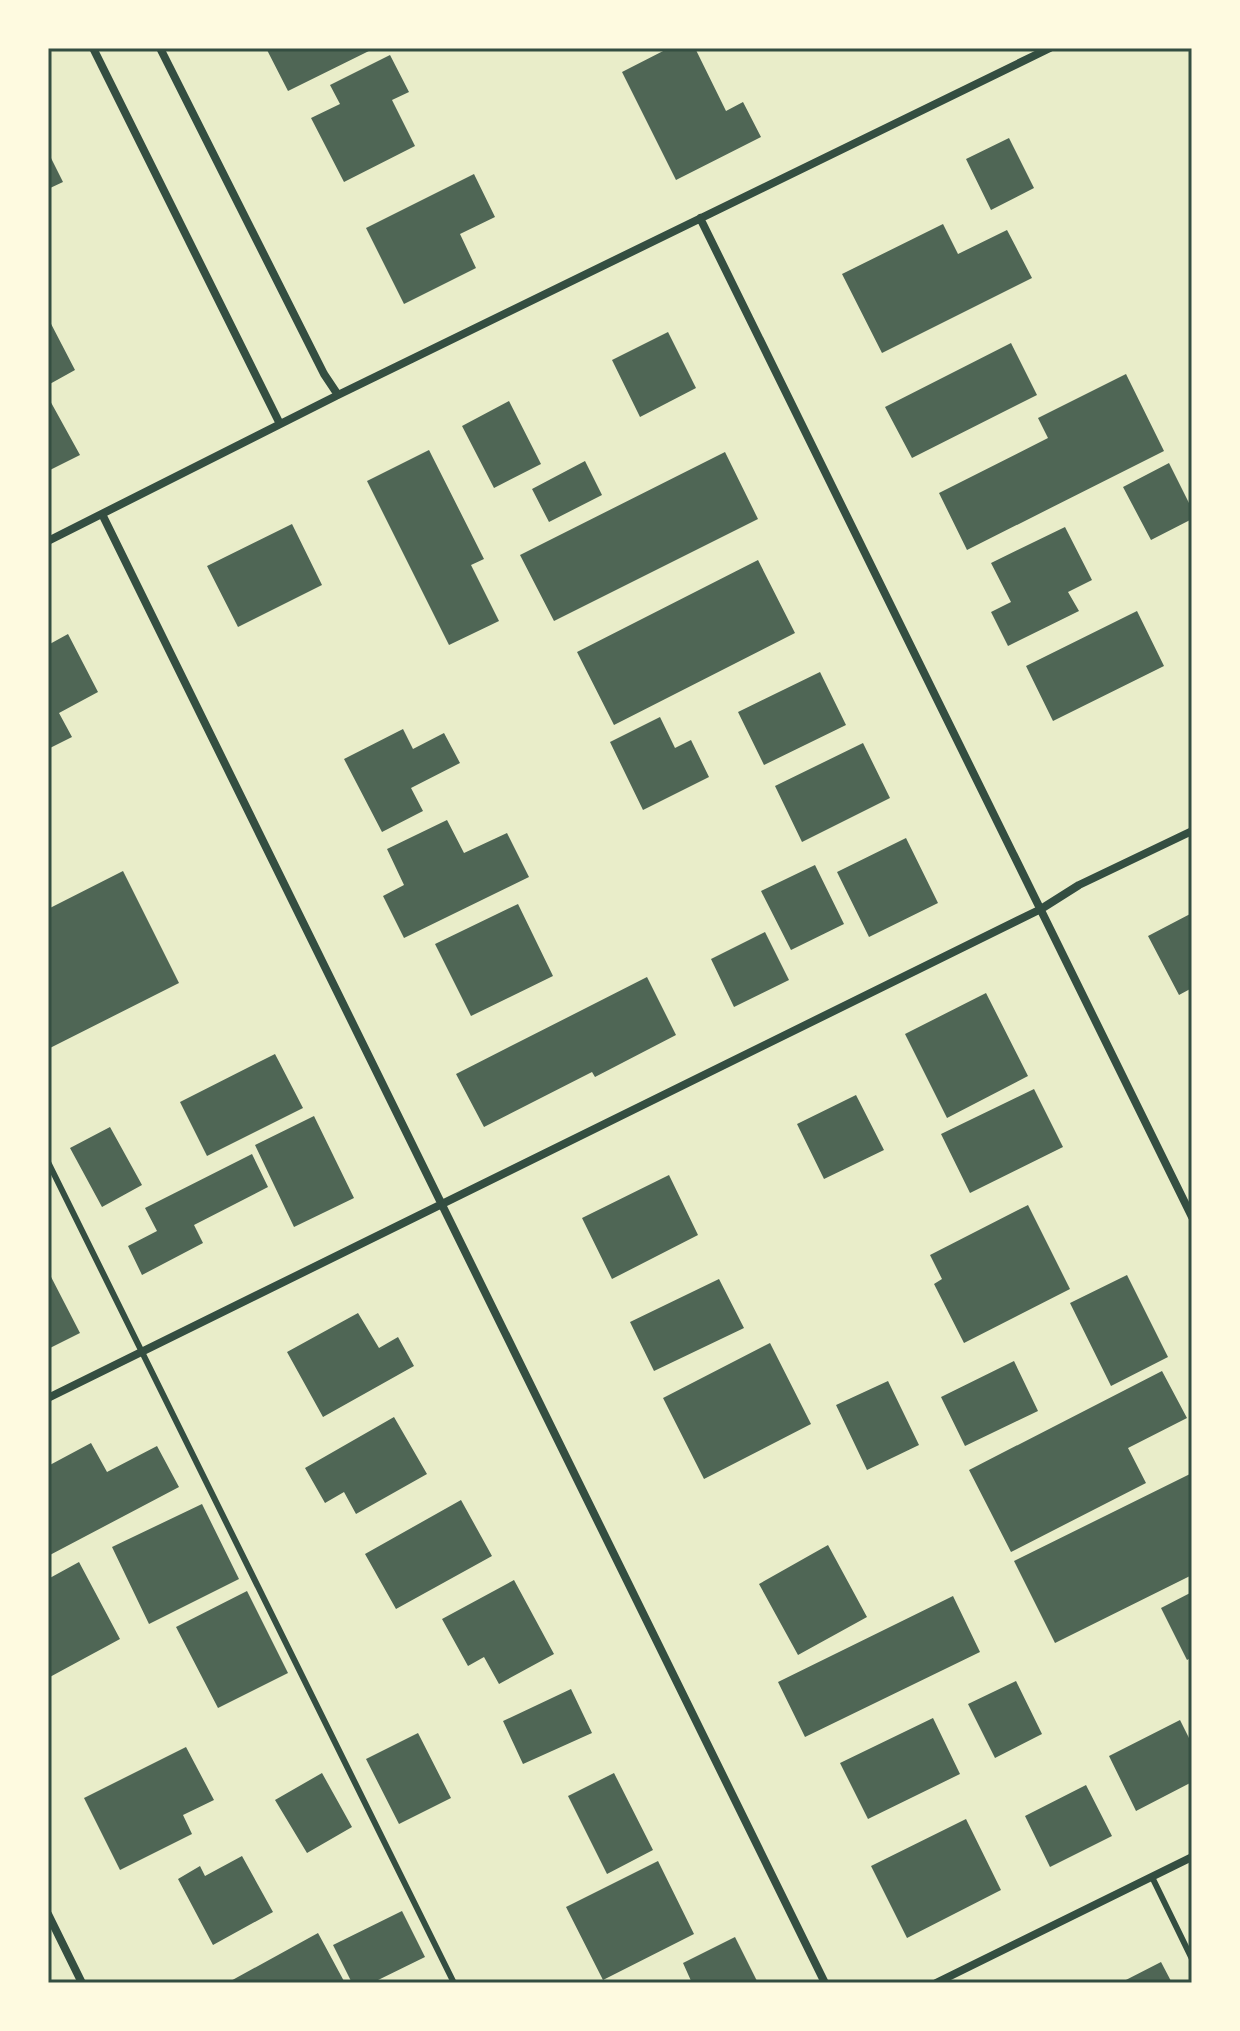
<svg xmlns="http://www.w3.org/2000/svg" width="1240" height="2031" viewBox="0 0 1240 2031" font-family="'Asap Condensed',sans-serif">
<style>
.building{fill:#4f6655}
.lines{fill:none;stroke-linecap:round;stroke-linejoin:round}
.service{stroke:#344e41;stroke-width:6}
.minor{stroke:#344e41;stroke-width:8}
.neatline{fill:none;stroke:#344e41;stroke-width:3}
</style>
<rect width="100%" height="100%" fill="#e9edc9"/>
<path class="building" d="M 266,48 L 375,48 L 288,91 Z
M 669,48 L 695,48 L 726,111 L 743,102 L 761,137 L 676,180 L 622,72 Z
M 390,55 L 409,92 L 392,100 L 415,146 L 344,182 L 311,118 L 340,104 L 330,85 Z
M 1009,138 L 1034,188 L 991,210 L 966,159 Z
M 48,152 L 63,182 L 48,189 Z
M 474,174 L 495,217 L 460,234 L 476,268 L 404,304 L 366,228 Z
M 943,224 L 958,254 L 1007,230 L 1032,278 L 882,353 L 842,274 Z
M 48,318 L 75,370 L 48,385 Z
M 668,332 L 696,388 L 640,417 L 612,360 Z
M 1011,343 L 1037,395 L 912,458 L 885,407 Z
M 1126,374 L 1164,451 L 967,550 L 939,493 L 1048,438 L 1038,418 Z
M 48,397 L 80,455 L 48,471 Z
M 509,401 L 541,464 L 494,488 L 462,426 Z
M 429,450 L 484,559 L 471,565 L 499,621 L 449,645 L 367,481 Z
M 725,452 L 758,519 L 554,621 L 520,555 Z
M 585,461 L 602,495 L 549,522 L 532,489 Z
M 1169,463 L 1192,509 L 1192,519 L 1151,540 L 1123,487 Z
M 292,524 L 322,585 L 238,627 L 207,566 Z
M 1065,527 L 1092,580 L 1068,592 L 1079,611 L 1008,646 L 991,612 L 1011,602 L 991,563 Z
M 758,560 L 795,633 L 614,725 L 577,652 Z
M 1137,611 L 1164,666 L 1053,721 L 1026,666 Z
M 68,634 L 98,692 L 59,713 L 72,737 L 48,749 L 48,645 Z
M 820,672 L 846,725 L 764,765 L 738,712 Z
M 660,717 L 675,748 L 691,740 L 709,777 L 643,810 L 610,742 Z
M 403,729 L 413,749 L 444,733 L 460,763 L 411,788 L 423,811 L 382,832 L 344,759 Z
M 863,743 L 890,798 L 802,842 L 775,786 Z
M 447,820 L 464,853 L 507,833 L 529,877 L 404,938 L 383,896 L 404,885 L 387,849 Z
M 906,838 L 938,903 L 869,937 L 837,872 Z
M 815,865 L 844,924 L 791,950 L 761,891 Z
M 123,871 L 179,983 L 48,1049 L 48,909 Z
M 518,904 L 553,976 L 471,1016 L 435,944 Z
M 1192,913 L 1192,988 L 1179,995 L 1148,936 Z
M 765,932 L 789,980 L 734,1007 L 711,959 Z
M 647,977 L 676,1035 L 595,1077 L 592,1072 L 484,1127 L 456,1074 Z
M 986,993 L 1028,1076 L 947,1118 L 905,1034 Z
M 275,1054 L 303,1108 L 207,1156 L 180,1102 Z
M 1034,1089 L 1063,1147 L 970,1193 L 941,1134 Z
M 856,1095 L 884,1150 L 824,1179 L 797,1124 Z
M 314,1116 L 354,1198 L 294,1227 L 255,1145 Z
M 110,1127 L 142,1185 L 102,1207 L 70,1148 Z
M 252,1154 L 268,1187 L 194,1225 L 203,1243 L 142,1275 L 128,1246 L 157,1231 L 145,1208 Z
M 669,1175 L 698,1235 L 612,1279 L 582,1218 Z
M 1028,1205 L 1070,1289 L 964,1343 L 934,1284 L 942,1279 L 930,1255 Z
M 48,1271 L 80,1333 L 48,1349 Z
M 1127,1275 L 1168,1357 L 1111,1386 L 1070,1303 Z
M 719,1279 L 744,1328 L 654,1371 L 630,1322 Z
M 358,1313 L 379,1348 L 398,1337 L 414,1366 L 323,1417 L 287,1352 Z
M 770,1343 L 811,1424 L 704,1479 L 663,1398 Z
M 1014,1361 L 1038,1411 L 965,1446 L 941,1397 Z
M 1162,1371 L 1187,1418 L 1128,1448 L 1146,1483 L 1011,1552 L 969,1470 Z
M 888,1381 L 919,1445 L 867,1470 L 836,1405 Z
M 394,1417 L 427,1474 L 356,1514 L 344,1492 L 325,1503 L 305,1468 Z
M 91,1443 L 107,1472 L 157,1446 L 179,1487 L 48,1556 L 48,1466 Z
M 1192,1473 L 1192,1575 L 1055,1643 L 1014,1561 Z
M 461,1500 L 492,1556 L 396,1609 L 365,1554 Z
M 202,1504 L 239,1579 L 149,1624 L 112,1547 Z
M 828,1545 L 867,1617 L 798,1655 L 759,1584 Z
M 79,1562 L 120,1639 L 48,1678 L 48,1579 Z
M 514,1580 L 554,1654 L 499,1684 L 484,1657 L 468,1666 L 442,1619 Z
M 247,1591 L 288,1673 L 218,1708 L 176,1627 Z
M 1192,1592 L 1192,1657 L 1187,1660 L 1161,1608 Z
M 953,1596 L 980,1652 L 805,1737 L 778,1682 Z
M 1016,1681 L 1042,1734 L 995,1758 L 968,1704 Z
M 571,1689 L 592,1733 L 523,1764 L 503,1721 Z
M 933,1718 L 960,1774 L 868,1819 L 840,1763 Z
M 1180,1720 L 1192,1744 L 1192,1782 L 1136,1811 L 1109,1756 Z
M 418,1733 L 451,1798 L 399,1824 L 366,1759 Z
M 186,1747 L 214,1800 L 183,1815 L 192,1834 L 120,1870 L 84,1798 Z
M 322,1773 L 352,1827 L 307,1853 L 275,1800 Z
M 614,1773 L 653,1850 L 607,1874 L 568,1796 Z
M 1086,1785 L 1112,1836 L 1050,1867 L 1025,1816 Z
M 966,1819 L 1001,1890 L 907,1938 L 871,1866 Z
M 242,1856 L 273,1912 L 213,1945 L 178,1879 L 200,1866 L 205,1876 Z
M 658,1861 L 694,1934 L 603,1980 L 566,1907 Z
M 402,1911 L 425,1957 L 372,1983 L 352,1983 L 333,1945 Z
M 318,1933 L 345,1983 L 227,1983 Z
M 735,1937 L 758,1983 L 692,1983 L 683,1963 Z
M 1161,1962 L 1172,1983 L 1120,1983 Z"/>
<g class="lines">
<path class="service" d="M 48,1162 L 454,1983
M 1152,1877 L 1192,1959"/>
<path class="minor" d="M 93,48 L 280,424
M 160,48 L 324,374 L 338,395
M 700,218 L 1192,1217
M 102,514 L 825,1983
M 48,541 L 338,395 L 1050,48
M 48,1398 L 1041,909 L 1079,885 L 1192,831
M 48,1914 L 82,1983
M 936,1983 L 1192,1857"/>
</g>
<rect width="1240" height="2031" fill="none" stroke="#fefae0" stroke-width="100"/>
<rect x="50" y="50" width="1140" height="1931" class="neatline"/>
</svg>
